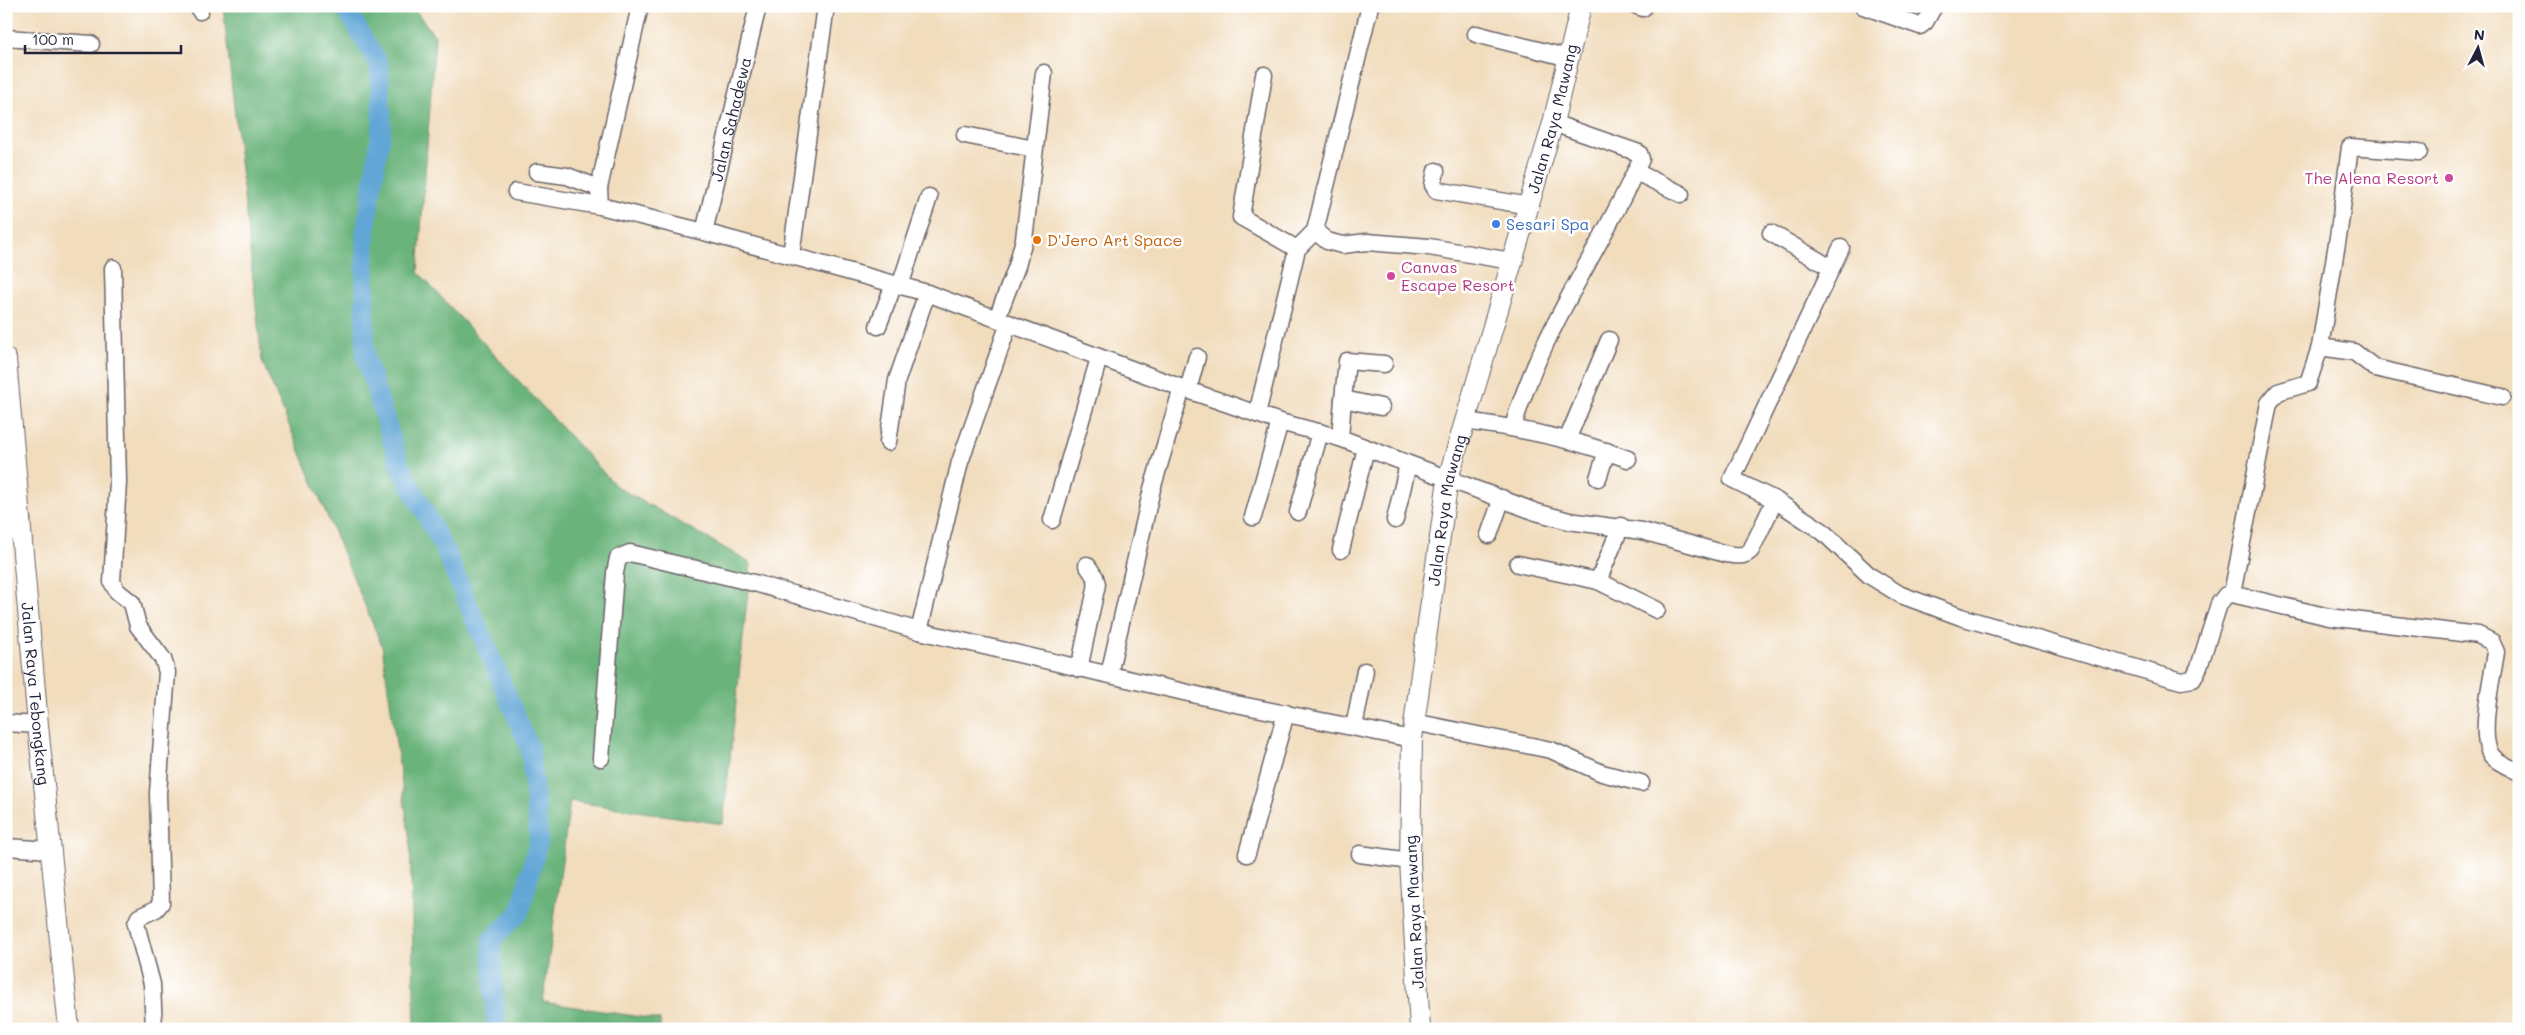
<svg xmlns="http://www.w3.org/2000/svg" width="2525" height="1035" viewBox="0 0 2525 1035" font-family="Mali,sans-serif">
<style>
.forest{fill:#6bb47c;stroke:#466b5c}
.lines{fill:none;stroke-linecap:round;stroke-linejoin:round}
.river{stroke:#61a6d6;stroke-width:19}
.minor-casing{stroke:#6a6368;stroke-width:19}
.major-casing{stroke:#6a6368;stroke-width:22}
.minor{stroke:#fff;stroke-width:16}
.major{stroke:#fff;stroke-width:20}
.hotel-dot{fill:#d1479c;stroke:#fff;stroke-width:2}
.shop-dot{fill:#3f7fe0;stroke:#fff;stroke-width:2}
.food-dot{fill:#e8710a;stroke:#fff;stroke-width:2}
.labels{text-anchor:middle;stroke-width:5;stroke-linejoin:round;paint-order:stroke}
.street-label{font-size:16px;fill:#22223b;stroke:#fff}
.hotel-label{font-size:16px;fill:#b23c85;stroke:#fff;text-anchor:end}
.shop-label{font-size:16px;fill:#366cbe;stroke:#fff;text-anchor:start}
.food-label{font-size:16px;fill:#c56008;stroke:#fff;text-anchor:start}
</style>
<rect width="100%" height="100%" fill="#fff"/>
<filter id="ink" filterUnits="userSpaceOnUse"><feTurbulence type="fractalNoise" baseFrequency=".02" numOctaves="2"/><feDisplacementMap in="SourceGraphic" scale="10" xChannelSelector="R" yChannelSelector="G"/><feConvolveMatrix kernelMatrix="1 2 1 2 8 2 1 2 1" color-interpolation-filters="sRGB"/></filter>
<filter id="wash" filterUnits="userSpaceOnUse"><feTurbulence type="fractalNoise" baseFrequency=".0096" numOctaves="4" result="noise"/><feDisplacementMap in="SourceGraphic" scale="20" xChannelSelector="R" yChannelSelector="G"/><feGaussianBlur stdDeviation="1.12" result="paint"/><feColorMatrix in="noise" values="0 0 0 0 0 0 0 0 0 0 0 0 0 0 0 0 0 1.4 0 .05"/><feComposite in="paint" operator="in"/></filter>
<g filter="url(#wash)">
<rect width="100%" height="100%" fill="#f1dcbc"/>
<path class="forest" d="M 223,6 L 412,6 L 435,36 L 418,272 L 616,486 L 751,563 L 723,824 L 570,801 L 543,1002 L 660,1020 L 660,1029 L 415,1029 L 410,841 L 382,646 L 262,361 Z"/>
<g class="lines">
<path class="river" d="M 344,6 L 379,64 L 382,125 L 365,234 L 365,356 L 400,466 L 446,552 L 530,749 L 539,839 L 520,912 L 491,940 L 496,1029"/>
</g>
</g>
<g filter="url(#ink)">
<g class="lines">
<defs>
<g id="minor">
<path d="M 199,6 L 200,11"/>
<path d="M 1637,6 L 1643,8"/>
<path d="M 1863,6 L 1920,26 L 1925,22 L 1934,6"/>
<path d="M 1476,34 L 1569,58"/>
<path d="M 6,38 L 91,44"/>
<path d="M 1264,75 L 1241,217 L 1297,249"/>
<path d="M 965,135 L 1034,149"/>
<path d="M 1436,171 L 1433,185 L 1436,190 L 1530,206"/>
<path d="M 537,172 L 567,176 L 599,188"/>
<path d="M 1636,172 L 1681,194"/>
<path d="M 516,192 L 600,206 L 704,232 L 927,293 L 1182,388 L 1280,422 L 1340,438 L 1536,512 L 1569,521 L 1642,531 L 1726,554 C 1735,555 1744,558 1751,550 L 1775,500"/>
<path d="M 600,206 L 599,188 L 640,6"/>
<path d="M 1315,231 L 1327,241 L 1342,245 L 1367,242 L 1429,247 L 1511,261"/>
<path id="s1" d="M 704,232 L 758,6"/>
<path d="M 1771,233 L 1831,268"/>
<path d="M 1841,248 L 1732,479 L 1775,500 L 1822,531 L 1870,576 L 1901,595 L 1961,617 L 2181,681 L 2193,679 L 2199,667 L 2219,604 L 2226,595 L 2232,594 L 2329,617 L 2478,635 L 2492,642 L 2496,652 C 2493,675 2477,738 2492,756 C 2498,763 2511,768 2519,772"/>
<path d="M 791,255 L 826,6"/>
<path d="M 113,268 L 118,482 L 112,582 L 117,591 L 132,603 L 138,626 L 163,659 L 167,672 L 158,793 L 161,903 L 156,909 L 139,917 L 136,924 L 152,984 L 154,1029"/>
<path d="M 900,286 L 929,197"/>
<path d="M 997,318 L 1017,266 L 1024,239 L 1044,73"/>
<path d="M 878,326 L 894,284"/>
<path d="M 2320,347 L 2354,352 L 2375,368 L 2502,397"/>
<path d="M 1188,390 L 1197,357"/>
<path d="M 1343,399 L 1347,361 L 1384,364"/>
<path d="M 1257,414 L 1297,249 L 1315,231 L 1370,6"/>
<path d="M 1464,421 C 1520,428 1575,439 1628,459"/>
<path d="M 1513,427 C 1541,330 1601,250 1641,159 L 1639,153 L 1553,123"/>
<path d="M 1340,438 L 1343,399 L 1381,407"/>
<path d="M 1567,440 L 1609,340"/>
<path d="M 888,442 L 897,380 L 927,293"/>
<path d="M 1598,478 L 1607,451"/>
<path d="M 1298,512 L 1320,432"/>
<path d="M 1253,517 L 1280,422"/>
<path d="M 6,518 L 22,520"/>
<path d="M 1052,520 L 1099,358"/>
<path d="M 1395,520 L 1408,464"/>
<path d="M 1489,535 L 1502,498"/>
<path d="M 1341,550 L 1366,448"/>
<path d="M 1518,564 L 1598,581 L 1657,610"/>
<path d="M 1598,581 L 1621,526"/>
<path d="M 2232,594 L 2269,403 L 2278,392 L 2308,383 L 2320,347 L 2339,231 L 2350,147 L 2419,152"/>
<path d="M 919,631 L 960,462 L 1009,323"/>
<path d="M 1079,669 L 1097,584 L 1095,577 L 1087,565"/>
<path d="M 1109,674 L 1152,489 L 1182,388"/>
<path d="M 1414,722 L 1551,750 L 1602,773 L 1641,783"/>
<path d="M 6,723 L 38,725"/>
<path d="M 1354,727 L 1365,671"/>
<path d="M 601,758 L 615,573 L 618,558 L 630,553 L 758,584 L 919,631 L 1236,704 L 1412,739"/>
<path d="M 6,847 L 51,850"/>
<path d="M 1247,854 L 1286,713"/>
<path d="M 1360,854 L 1410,861"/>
</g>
<g id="major">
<path id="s2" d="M 6,359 L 38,725 L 69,1029"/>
<path id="s3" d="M 1420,1029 L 1410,861 L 1412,739 L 1448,479 L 1553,123 L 1581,6"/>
</g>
</defs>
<use href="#minor" class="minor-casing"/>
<use href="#major" class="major-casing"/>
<use href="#minor" class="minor"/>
<use href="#major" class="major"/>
</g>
</g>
<g class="hotel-dot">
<circle cx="2449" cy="178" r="5"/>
<circle cx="1391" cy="276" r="5"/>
</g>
<circle class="shop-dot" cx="1496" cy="224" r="5"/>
<circle class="food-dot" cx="1037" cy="240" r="5"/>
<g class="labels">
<g class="street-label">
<text dy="6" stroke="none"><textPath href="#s1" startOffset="116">Jalan Sahadewa</textPath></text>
<text dy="6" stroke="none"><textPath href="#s3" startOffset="928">Jalan Raya Mawang</textPath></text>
<text dy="6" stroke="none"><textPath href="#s3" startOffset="522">Jalan Raya Mawang</textPath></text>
<text dy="6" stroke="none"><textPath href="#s2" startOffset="336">Jalan Raya Tebongkang</textPath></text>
<text transform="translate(1414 912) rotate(-93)" y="6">Jalan Raya Mawang</text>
</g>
<g class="hotel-label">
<text x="2439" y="184">The Alena Resort</text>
<text x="1401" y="273" text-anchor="start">Canvas<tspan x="1401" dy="18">Escape Resort</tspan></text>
</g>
<g class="shop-label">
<text x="1506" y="230">Sesari Spa</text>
</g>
<g class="food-label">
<text x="1047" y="246">D'Jero Art Space</text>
</g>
</g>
<rect width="2525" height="1035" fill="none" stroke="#fff" stroke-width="25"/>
<g transform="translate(2478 48) rotate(6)" stroke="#ffffff" stroke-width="4" paint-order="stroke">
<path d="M0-4L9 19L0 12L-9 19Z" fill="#22223b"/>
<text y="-8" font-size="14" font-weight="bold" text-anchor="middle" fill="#22223b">N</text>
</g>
<path d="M25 45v8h156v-8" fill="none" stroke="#22223b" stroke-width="2.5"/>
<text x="32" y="45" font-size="15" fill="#22223b" stroke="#ffffff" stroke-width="4" paint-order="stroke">100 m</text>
</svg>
